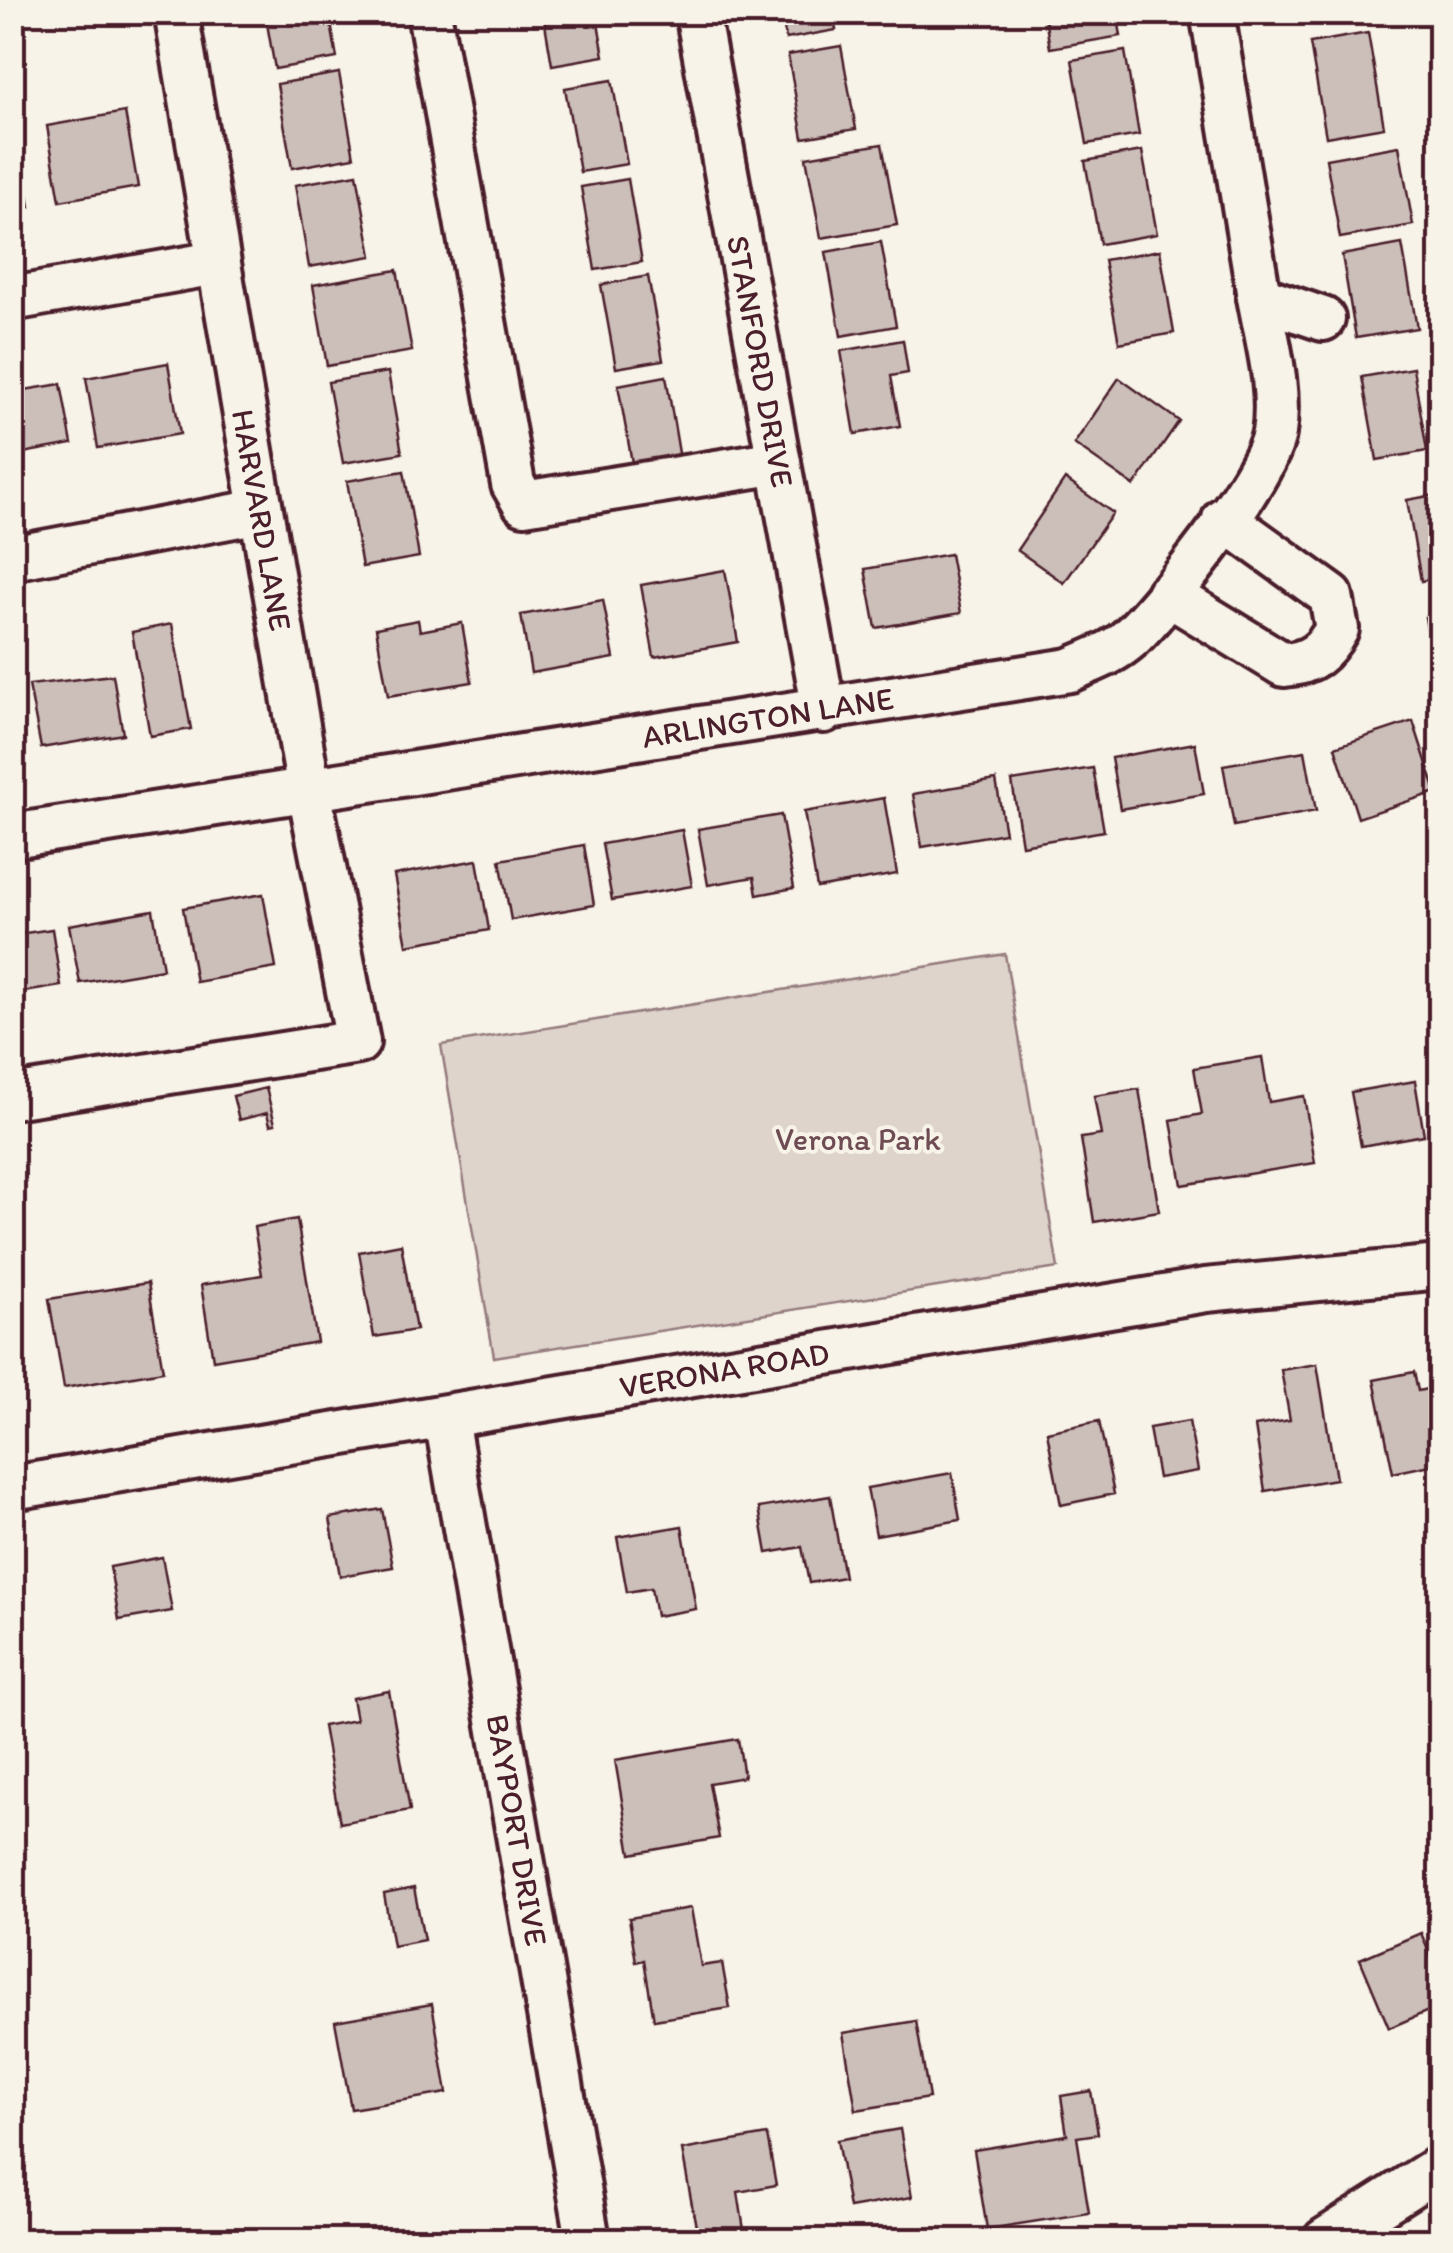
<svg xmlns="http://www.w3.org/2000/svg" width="1453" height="2253" viewBox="0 0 1453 2253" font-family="Itim,sans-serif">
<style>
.green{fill:#ded4cc;stroke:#947a7c;stroke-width:2.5}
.building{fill:#ccbfb9;stroke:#4a1f2b;stroke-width:2.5}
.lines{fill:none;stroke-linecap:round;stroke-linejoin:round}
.minor-casing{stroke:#4a1f2b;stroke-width:50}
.minor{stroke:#f7f3e8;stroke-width:42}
.labels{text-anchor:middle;stroke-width:8;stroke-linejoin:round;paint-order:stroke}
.street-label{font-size:32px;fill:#4a1f2b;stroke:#f7f3e8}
.park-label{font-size:32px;fill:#6f4c53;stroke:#f7f3e8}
</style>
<rect width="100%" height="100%" fill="#f7f3e8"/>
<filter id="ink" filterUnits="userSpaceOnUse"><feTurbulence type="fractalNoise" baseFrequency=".01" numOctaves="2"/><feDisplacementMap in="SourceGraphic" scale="20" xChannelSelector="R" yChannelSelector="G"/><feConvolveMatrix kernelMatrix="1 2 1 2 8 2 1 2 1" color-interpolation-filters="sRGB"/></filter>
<g filter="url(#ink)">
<path class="green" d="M 1005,954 L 1058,1268 L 494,1357 L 441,1045 Z"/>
<path class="building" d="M 265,12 L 329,12 L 337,58 L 275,69 Z
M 543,12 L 596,12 L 604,56 L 552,65 Z
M 781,12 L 833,12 L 836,30 L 786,39 Z
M 1044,12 L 1117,12 L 1121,36 L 1050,48 Z
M 1305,12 L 1352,12 L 1352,15 L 1306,23 Z
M 1368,33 L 1384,127 L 1326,137 L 1310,43 Z
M 841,46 L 856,129 L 803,138 L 788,55 Z
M 1125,51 L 1139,135 L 1087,144 L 1072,60 Z
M 339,73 L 354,157 L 292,168 L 277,84 Z
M 612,80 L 627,164 L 580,172 L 565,88 Z
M 125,112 L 138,187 L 60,201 L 47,126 Z
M 882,144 L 897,225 L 821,238 L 806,157 Z
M 1399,146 L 1413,225 L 1340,238 L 1326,159 Z
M 20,149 L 30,207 L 12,210 L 12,150 Z
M 1142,151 L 1157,234 L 1100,244 L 1085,161 Z
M 357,174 L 372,256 L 309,267 L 295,185 Z
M 628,179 L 642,262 L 595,270 L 581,187 Z
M 881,242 L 896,326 L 841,336 L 826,252 Z
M 1402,244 L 1417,328 L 1356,338 L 1342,255 Z
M 1160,250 L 1174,333 L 1119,343 L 1104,260 Z
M 397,270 L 412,351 L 327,366 L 313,285 Z
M 648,276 L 663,360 L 616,368 L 601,285 Z
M 903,340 L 908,373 L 891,376 L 900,426 L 855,434 L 841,351 Z
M 168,363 L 180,434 L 98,448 L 86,378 Z
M 1413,368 L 1427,451 L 1377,460 L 1362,377 Z
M 388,372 L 402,453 L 343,463 L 328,382 Z
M 666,376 L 680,459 L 633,468 L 618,385 Z
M 1119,378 L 1179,421 L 1134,486 L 1074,444 Z
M 61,384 L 72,444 L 12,455 L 12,392 Z
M 404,471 L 419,557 L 362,567 L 347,481 Z
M 1065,479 L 1113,513 L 1064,583 L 1017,550 Z
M 1440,494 L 1440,578 L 1421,581 L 1407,500 Z
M 950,554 L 961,613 L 876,628 L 865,569 Z
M 725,570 L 738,642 L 654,657 L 641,585 Z
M 603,600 L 614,658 L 531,673 L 521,615 Z
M 1440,614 L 1440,700 L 1439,700 L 1425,617 Z
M 418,620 L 420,631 L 462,623 L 472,682 L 388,696 L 376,628 Z
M 172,624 L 191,729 L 150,736 L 132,632 Z
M 113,675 L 123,734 L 41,748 L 29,685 Z
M 12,697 L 22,752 L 12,753 Z
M 1413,721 L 1436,792 L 1358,818 L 1335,747 Z
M 1195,743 L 1204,794 L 1120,809 L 1111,758 Z
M 1305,751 L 1316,811 L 1234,826 L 1223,765 Z
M 1093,768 L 1104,831 L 1022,845 L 1012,781 Z
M 996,780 L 1005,833 L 922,847 L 913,794 Z
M 884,798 L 897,874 L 817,888 L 804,812 Z
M 781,815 L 794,888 L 757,895 L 754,877 L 708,885 L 698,829 Z
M 682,830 L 692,886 L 612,900 L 602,844 Z
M 584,845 L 594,905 L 511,920 L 500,860 Z
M 477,860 L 489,930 L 407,945 L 394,875 Z
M 263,894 L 276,968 L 196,982 L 183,908 Z
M 153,910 L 163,969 L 80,983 L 69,925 Z
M 52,929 L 61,986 L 12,994 L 12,935 Z
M 1262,1057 L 1269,1102 L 1304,1096 L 1315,1163 L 1182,1185 L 1171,1120 L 1202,1114 L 1194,1068 Z
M 1415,1081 L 1424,1135 L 1361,1146 L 1351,1092 Z
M 266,1088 L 275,1124 L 270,1125 L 267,1113 L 239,1120 L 233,1096 Z
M 1139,1089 L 1159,1211 L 1094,1222 L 1081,1138 L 1101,1135 L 1094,1096 Z
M 297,1219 L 317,1342 L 213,1360 L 201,1285 L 262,1275 L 254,1227 Z
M 401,1244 L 416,1330 L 374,1337 L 359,1252 Z
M 148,1283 L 163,1371 L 64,1388 L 49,1299 Z
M 1317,1364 L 1336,1479 L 1265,1491 L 1255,1426 L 1290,1420 L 1281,1370 Z
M 1414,1372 L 1418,1391 L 1440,1386 L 1440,1463 L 1393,1473 L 1374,1380 Z
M 1099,1421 L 1114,1494 L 1061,1505 L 1047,1432 Z
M 1189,1421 L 1198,1471 L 1158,1478 L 1149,1428 Z
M 952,1473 L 960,1520 L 876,1535 L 867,1488 Z
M 830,1496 L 844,1577 L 809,1583 L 802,1547 L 767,1553 L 759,1508 Z
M 382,1509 L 393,1567 L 340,1576 L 330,1518 Z
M 682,1526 L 696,1609 L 656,1616 L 651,1588 L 627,1592 L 617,1537 Z
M 162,1557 L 172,1611 L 119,1620 L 110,1567 Z
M 389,1691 L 410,1810 L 340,1823 L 323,1726 L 356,1720 L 352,1698 Z
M 738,1739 L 744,1777 L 709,1783 L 719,1838 L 631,1854 L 615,1760 Z
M 414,1888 L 424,1940 L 393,1946 L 384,1894 Z
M 691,1908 L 701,1966 L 722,1963 L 730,2008 L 654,2020 L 644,1960 L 636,1962 L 629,1918 Z
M 1421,1933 L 1440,1978 L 1440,2006 L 1389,2028 L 1360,1959 Z
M 432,2004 L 447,2093 L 351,2109 L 335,2021 Z
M 916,2021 L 929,2098 L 856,2110 L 843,2033 Z
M 1091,2091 L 1098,2134 L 1077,2137 L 1089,2213 L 987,2229 L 974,2150 L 1067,2135 L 1061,2096 Z
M 900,2129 L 912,2197 L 849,2208 L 837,2140 Z
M 767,2135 L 776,2185 L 738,2192 L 744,2230 L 698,2238 L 682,2150 Z"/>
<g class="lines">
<defs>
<g id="minor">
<path d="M 429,12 L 513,484 L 524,503 L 779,462"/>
<path id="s1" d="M 697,12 L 824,711"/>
<path d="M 1212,12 L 1259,297 L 1323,319"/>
<path d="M 12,299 L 216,263"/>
<path d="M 12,558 L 260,511"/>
<path d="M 1168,594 L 1284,665 C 1312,663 1324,652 1337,629 L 1331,596 L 1224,519"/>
<path id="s2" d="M 12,836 L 1070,670 C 1090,661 1114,653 1130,638 C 1166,604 1266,478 1274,433 C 1281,388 1267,341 1259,297"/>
<path d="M 12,1097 L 358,1042 L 309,790 L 176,12"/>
<path id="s3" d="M 446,1418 L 588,2240"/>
<path id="s4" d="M 12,1488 L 1206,1290 L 1440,1267"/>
<path d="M 1325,2240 L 1440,2167"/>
</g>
</defs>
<use href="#minor" class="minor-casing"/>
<use href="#minor" class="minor"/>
</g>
</g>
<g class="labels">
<g class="street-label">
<text dy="11" stroke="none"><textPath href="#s1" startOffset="355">STANFORD DRIVE</textPath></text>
<text transform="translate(262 520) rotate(80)" y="11">HARVARD LANE</text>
<text dy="11" stroke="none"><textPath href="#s2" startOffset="765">ARLINGTON LANE</textPath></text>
<text dy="11" stroke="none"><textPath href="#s4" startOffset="722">VERONA ROAD</textPath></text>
<text dy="11" stroke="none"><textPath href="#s3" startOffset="418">BAYPORT DRIVE</textPath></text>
</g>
<g class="park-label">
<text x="858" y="1150">Verona Park</text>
</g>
</g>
<rect width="1453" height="2253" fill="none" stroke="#f7f3e8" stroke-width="50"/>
<rect x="25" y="25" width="1403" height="2203" fill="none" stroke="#4a1f2b" stroke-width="4" filter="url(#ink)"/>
</svg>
